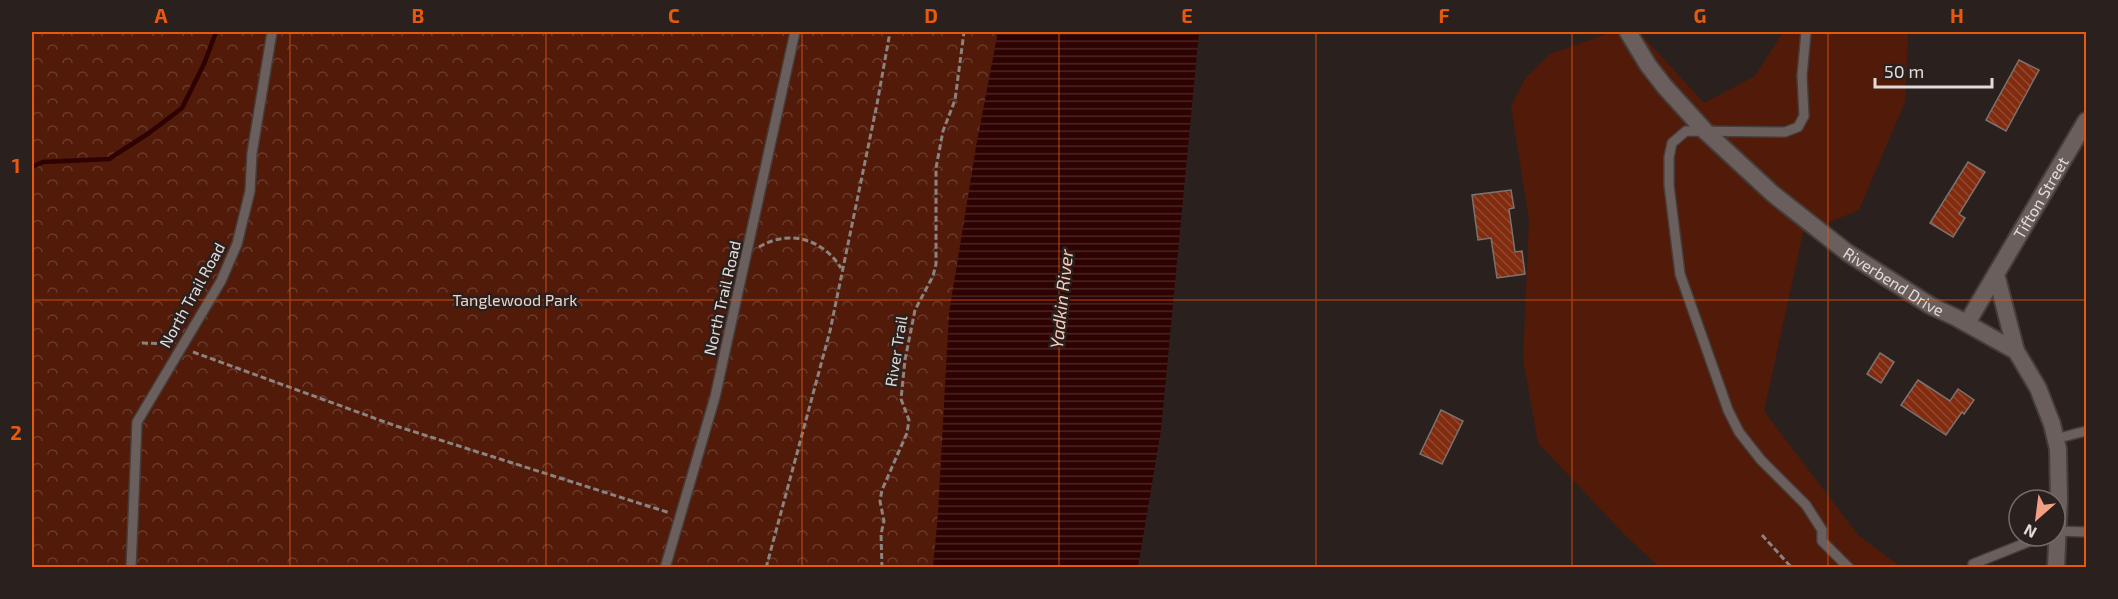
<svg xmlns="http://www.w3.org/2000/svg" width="2118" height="599" viewBox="0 0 2118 599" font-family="'Exo 2',sans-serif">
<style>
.grass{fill:#511a09}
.park{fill:url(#park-crowns)}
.water{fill:url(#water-rules)}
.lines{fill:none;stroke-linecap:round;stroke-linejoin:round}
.stream{stroke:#2d0200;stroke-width:4.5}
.building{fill:url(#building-back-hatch);stroke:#7c726e;stroke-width:1.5}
.service-casing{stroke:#443d3a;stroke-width:12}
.minor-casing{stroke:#443d3a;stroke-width:20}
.path{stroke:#8a8380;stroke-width:3;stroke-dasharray:6 3;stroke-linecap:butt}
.service{stroke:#6a5f5c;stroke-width:9}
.minor{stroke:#6a5f5c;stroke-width:16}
.grid{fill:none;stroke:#e8590c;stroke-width:1.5;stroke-opacity:0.55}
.labels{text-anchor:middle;stroke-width:5;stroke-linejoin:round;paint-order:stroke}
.street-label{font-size:16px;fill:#e1dbd9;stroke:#2a211e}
.park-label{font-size:16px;fill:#eed4cd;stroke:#2a211e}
.water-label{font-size:18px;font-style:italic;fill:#fdc9ba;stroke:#2a211e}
.neatline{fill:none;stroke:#e8590c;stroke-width:2}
.grid-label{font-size:20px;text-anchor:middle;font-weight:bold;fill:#e8590c}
</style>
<defs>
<pattern id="park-crowns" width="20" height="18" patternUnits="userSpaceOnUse" patternTransform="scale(1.5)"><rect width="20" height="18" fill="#511a09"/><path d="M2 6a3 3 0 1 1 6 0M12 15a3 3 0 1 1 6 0" fill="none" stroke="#6a3b2c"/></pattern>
<pattern id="water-rules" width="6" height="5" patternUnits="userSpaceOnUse" patternTransform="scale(1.5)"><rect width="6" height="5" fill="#2d0200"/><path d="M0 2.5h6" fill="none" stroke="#4b2625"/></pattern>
<pattern id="building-back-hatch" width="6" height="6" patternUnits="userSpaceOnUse" patternTransform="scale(1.5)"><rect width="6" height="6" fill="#812b0f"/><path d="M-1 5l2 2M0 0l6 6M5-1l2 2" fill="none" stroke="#934931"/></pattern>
</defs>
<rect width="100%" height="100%" fill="#2a211e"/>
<path class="grass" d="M 1625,32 L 1639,32 L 1704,103 L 1755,76 L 1783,32 L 1908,32 L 1905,102 L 1859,210 L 1803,233 L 1764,411 L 1858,535 L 1901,567 L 1659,567 L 1624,534 L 1538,443 L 1523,359 L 1529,220 L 1511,106 L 1526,77 L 1550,54 L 1606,34 Z"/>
<path class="park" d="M 32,32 L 998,32 L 976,147 L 933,567 L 32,567 Z"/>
<path class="water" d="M 998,32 L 1199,32 L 1161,430 L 1138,567 L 933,567 L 938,514 L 949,313 L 976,147 Z"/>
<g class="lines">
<path class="stream" d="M 32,167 L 43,162 L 109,159 L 149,133 L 182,108 L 204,64 L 216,32"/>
</g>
<path class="building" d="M 2019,60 L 2039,70 L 2006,131 L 1986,120 Z
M 1968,162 L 1985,172 L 1959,214 L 1965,218 L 1953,237 L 1930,223 Z
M 1511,190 L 1514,208 L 1509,209 L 1515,252 L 1522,251 L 1525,274 L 1497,278 L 1491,238 L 1478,240 L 1472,195 Z
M 1880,353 L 1894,362 L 1881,383 L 1867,374 Z
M 1918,380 L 1950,401 L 1958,389 L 1974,400 L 1964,414 L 1962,412 L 1946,435 L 1901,405 Z
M 1441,410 L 1463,421 L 1442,464 L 1420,454 Z"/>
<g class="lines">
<defs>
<path id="service" d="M 1806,32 L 1802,76 L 1804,116 L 1798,127 L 1785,132 L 1686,131 L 1672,143 L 1669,157 L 1669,185 L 1680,274 L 1728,410 L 1739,432 L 1761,460 L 1806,505 L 1822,530 L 1822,541 L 1849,568
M 2055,439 L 2086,431
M 2056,531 L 2086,532
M 1973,564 L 2043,536
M 131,568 L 137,422 L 221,281 L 237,244 L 250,191 L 252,153 L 272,32
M 665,568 L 715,397 L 795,32"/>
<g id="minor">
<path id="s1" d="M 1628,32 L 1648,65 L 1665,87 L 1705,131 L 1773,194 L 1848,253 L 1931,306 L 1955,317 L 2016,351 L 2038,388 L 2052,424 L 2058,449 L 2059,500 L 2056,568"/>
<path d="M 1967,323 L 1996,274"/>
<path id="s2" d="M 2016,351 L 1996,274 L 2086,121"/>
</g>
</defs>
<use href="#service" class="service-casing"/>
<use href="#minor" class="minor-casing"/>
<path class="path" d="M 759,247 C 789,229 823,239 841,268
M 142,343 L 170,344
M 193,352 L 396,426 L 670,513
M 1762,535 L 1792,568
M 766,568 L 830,331 L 877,104 L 890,32
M 882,568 L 881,534 L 884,521 L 880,501 L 882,490 L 907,433 L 909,420 L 901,399 L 905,360 L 915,310 L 933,276 L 936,264 L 936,168 L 943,131 L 955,100 L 964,32"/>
<use href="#service" class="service"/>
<use href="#minor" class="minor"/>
</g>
<path class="grid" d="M 290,32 L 290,568M 546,32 L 546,568M 802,32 L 802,568M 1059,32 L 1059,568M 1316,32 L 1316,568M 1572,32 L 1572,568M 1828,32 L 1828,568M 32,300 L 2086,300"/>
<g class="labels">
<g class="street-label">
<text dy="6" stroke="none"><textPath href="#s2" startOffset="168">Tifton Street</textPath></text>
<text dy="6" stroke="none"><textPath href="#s1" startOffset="368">Riverbend Drive</textPath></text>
<text transform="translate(192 295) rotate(-61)" y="6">North Trail Road</text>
<text transform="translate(722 298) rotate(-77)" y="6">North Trail Road</text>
<text transform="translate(896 351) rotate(-81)" y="6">River Trail</text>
</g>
<g class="park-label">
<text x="515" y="306">Tanglewood Park</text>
</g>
<g class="water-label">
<text transform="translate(1062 299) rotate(-84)" y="6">Yadkin River</text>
</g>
</g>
<rect width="2118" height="599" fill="none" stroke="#2a211e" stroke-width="66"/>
<g transform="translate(2037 518) rotate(208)"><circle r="28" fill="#2a211e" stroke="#736b69" stroke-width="1.5"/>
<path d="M0-4.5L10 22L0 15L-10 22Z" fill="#f39f86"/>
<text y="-9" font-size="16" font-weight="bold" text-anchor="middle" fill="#e1dbd9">N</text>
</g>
<path d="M1875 78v9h117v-9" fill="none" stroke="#e1dbd9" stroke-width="3"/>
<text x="1884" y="78" font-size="18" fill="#e1dbd9" stroke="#2a211e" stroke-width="4.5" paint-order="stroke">50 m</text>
<rect x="33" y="33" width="2052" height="533" class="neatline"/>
<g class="grid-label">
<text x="161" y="23">A</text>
<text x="418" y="23">B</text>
<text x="674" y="23">C</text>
<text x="931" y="23">D</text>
<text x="1187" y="23">E</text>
<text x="1444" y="23">F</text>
<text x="1700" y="23">G</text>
<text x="1957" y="23">H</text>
<text x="16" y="173">1</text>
<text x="16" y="440">2</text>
</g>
</svg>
